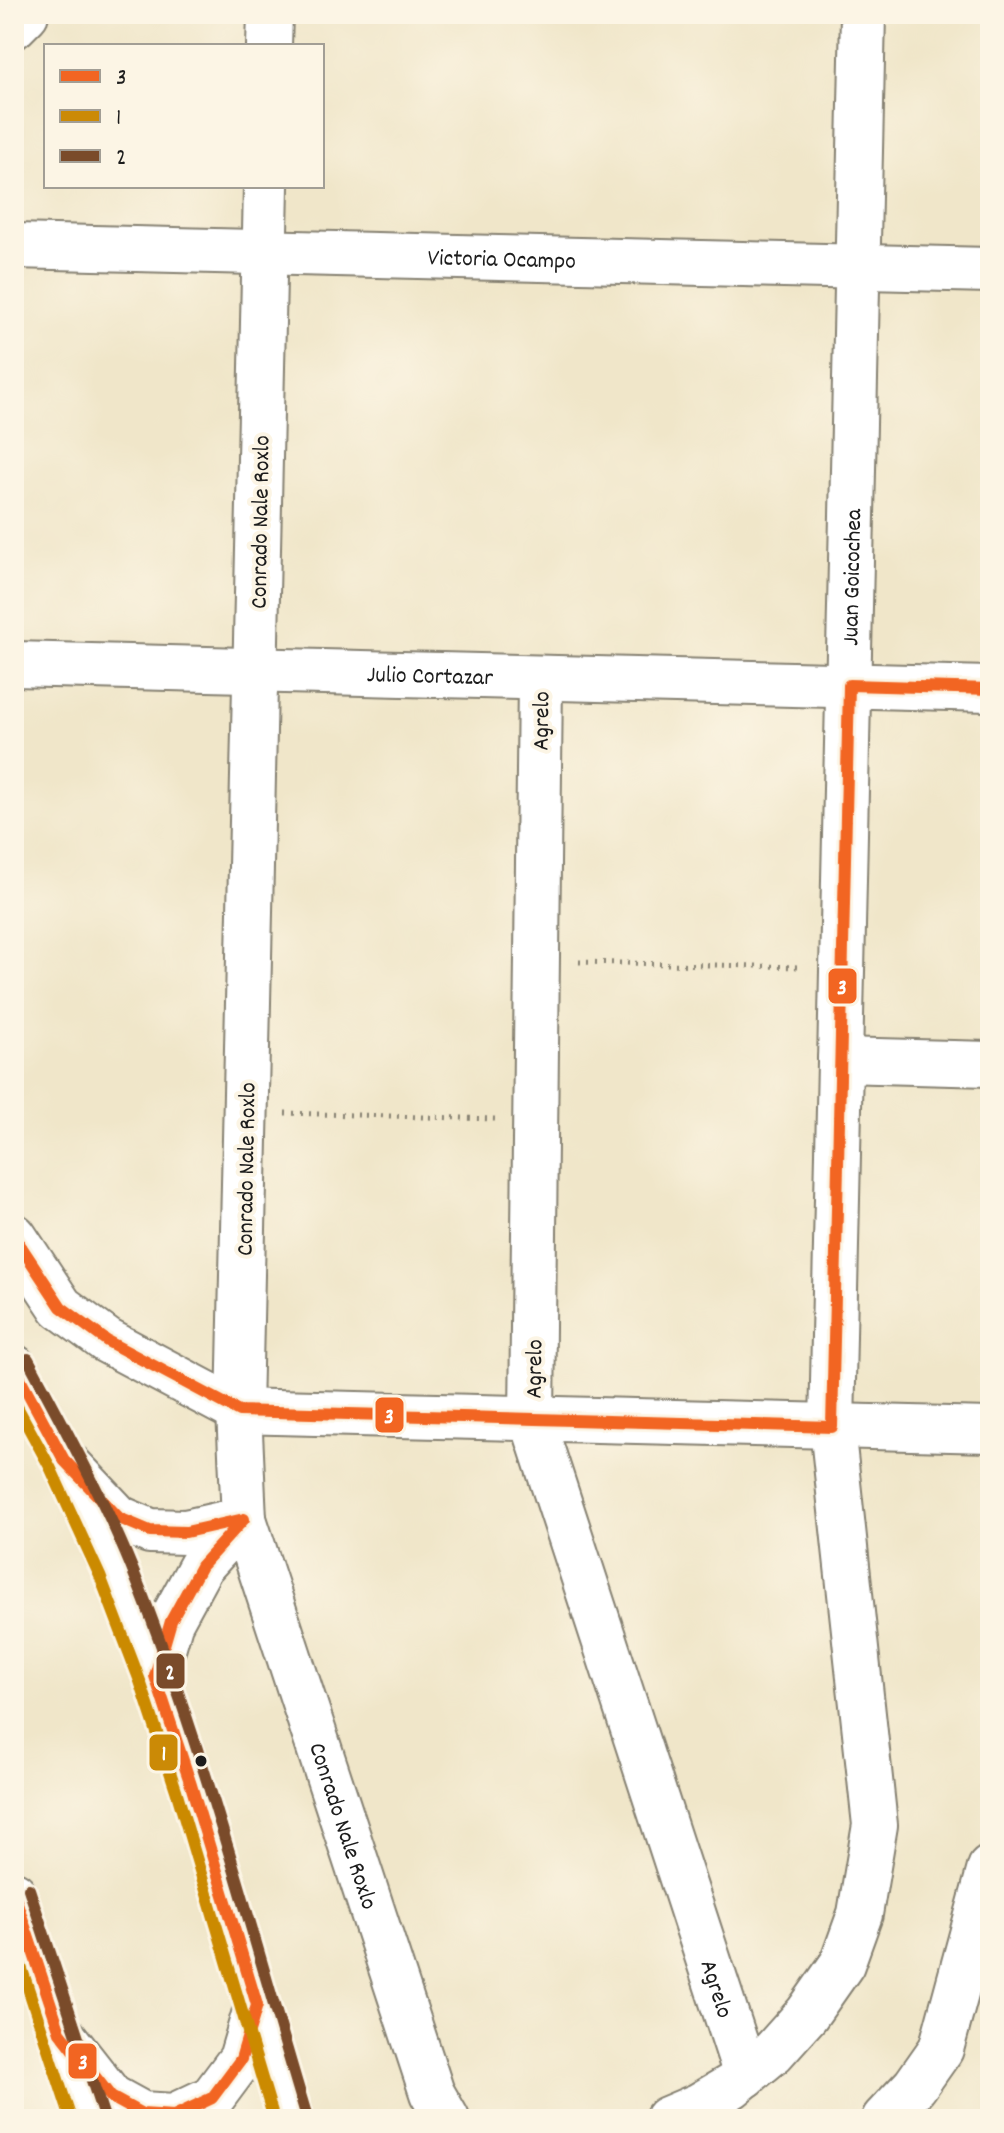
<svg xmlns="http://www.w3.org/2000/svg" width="1004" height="2133" viewBox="0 0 1004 2133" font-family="Dekko,sans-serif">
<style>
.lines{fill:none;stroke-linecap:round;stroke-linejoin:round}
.minor-casing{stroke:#868172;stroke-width:48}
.major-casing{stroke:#868172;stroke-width:48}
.path{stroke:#868172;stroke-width:5;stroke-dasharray:2 6;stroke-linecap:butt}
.minor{stroke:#fff;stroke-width:44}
.major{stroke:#fff;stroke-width:44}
.bus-1-casing{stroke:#fcf5e5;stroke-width:18}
.bus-2-casing{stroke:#fcf5e5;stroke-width:18}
.bus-3-casing{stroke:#fcf5e5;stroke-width:18}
.bus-1{stroke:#f26522;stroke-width:12}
.bus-2{stroke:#cb8a06;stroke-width:12}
.bus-3{stroke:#7a4b2a;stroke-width:12}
.bus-dot{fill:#1c1c1c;stroke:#fcf5e5;stroke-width:3}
.labels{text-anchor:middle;stroke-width:8;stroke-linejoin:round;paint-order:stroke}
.street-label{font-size:24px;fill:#1c1c1c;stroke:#fcf5e5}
.line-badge{stroke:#fcf5e5;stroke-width:3}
.badge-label{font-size:22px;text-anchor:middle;font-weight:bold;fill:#fff}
</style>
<rect width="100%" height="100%" fill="#fcf5e5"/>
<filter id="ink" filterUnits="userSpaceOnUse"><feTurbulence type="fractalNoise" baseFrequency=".0125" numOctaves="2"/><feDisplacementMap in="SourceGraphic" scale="16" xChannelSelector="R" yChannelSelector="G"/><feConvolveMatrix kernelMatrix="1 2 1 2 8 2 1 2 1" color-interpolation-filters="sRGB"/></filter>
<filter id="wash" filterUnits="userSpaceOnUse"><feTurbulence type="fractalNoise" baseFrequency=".006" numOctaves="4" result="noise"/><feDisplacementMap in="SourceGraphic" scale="32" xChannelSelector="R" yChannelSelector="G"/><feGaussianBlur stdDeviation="1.8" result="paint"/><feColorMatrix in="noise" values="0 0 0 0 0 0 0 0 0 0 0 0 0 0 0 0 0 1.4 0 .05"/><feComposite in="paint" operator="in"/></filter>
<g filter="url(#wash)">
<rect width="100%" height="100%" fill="#f0e6c9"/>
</g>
<g filter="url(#ink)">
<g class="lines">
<defs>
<g id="minor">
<path d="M 14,26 L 26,14"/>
<path d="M 269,46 L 270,14"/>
<path id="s1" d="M 266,186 L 239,1411 L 244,1519 L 432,2093 L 447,2119"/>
<path id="s2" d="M 14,246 L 990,270"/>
<path id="s3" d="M 14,664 L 990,689"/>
<path id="s4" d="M 540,678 L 532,1419 L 746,2075"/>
<path d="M 840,1060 L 990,1064"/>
<path d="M 14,1236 L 61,1307 L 107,1341 L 239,1411 L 990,1430"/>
<path d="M 69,1465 L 119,1518 L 150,1531 L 186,1532 L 244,1519"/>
<path d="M 155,1676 L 171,1621 L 201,1566 L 244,1519"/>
<path id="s5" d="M 667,2119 L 700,2105 L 732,2086 L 773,2052 L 807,2014 L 842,1964 L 860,1914 L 875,1825 L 832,1427 L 863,14"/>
<path d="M 884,2119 L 915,2086 L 941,2049 L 990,1868"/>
</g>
<path id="major" d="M 14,1367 L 64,1460 L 115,1570 L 155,1676 L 191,1785 L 291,2119
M 14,1894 L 88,2119
M 60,2032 L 111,2097 L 142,2114 L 174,2116 L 212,2098 L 241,2059 L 257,2005"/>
</defs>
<use href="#minor" class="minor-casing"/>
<use href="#major" class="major-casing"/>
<path class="path" d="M 579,962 L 801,967
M 285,1113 L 495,1119
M 14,2095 L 21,2119"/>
<use href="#minor" class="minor"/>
<use href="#major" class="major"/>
<defs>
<path id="bus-1" d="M 14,1236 L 61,1307 L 107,1341 L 239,1411 L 832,1427 L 849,685 L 990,689
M 14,1367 L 64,1460 L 119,1518 L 150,1531 L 186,1532 L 244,1519
M 14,1894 L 60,2032 L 111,2097 L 142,2114 L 174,2116 L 212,2098 L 241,2059 L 257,2005 L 191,1785 L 155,1676 L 171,1621 L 201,1566 L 244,1519"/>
<path id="bus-2" d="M 14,1401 L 50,1467 L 100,1576 L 140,1681 L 176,1790 L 274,2119
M 14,1945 L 71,2119"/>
<path id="bus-3" d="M 28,1359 C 64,1427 102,1495 131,1566 C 203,1744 251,1931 306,2114
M 29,1889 L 103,2114"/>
</defs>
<use href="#bus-1" class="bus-1-casing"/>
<use href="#bus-2" class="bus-2-casing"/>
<use href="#bus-3" class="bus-3-casing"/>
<use href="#bus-1" class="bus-1"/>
<use href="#bus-2" class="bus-2"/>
<use href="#bus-3" class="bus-3"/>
</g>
</g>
<circle class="bus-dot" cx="201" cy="1761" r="7"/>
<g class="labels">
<g class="street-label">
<text dy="8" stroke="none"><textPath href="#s2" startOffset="488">Victoria Ocampo</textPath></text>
<text transform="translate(259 522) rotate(-89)" y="8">Conrado Nale Roxlo</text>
<text dy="8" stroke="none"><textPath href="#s5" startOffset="1632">Juan Goicochea</textPath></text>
<text dy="8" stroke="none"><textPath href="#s3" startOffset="416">Julio Cortazar</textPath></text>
<text transform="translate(540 721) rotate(-89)" y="8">Agrelo</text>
<text transform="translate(245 1169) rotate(-89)" y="8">Conrado Nale Roxlo</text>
<text transform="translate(533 1369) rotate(-89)" y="8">Agrelo</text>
<text dy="8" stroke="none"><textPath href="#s1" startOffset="1656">Conrado Nale Roxlo</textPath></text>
<text dy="8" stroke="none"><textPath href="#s4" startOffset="1340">Agrelo</textPath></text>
</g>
</g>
<g class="line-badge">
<rect x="827" y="967" width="31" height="38" rx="8" fill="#f26522"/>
<rect x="374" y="1396" width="31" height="38" rx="8" fill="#f26522"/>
<rect x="155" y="1652" width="31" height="38" rx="8" fill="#7a4b2a"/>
<rect x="148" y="1733" width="31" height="39" rx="8" fill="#cb8a06"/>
<rect x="67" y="2042" width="31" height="38" rx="8" fill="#f26522"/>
</g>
<g class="badge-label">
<text x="842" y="994">3</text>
<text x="389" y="1423">3</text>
<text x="170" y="1679">2</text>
<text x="164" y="1760">1</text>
<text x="83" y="2069">3</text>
</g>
<rect width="1004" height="2133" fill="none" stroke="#fcf5e5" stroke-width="48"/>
<rect x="44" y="44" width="280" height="144" fill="#fcf5e5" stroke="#a29e95" stroke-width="2"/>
<rect x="60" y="70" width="40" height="12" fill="#f26522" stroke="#a29e95" stroke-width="2"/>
<text x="116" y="84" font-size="24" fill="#1c1c1c">3</text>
<rect x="60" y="110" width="40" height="12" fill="#cb8a06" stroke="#a29e95" stroke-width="2"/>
<text x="116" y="124" font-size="24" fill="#1c1c1c">1</text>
<rect x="60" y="150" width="40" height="12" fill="#7a4b2a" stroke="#a29e95" stroke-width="2"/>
<text x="116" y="164" font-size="24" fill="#1c1c1c">2</text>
</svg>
